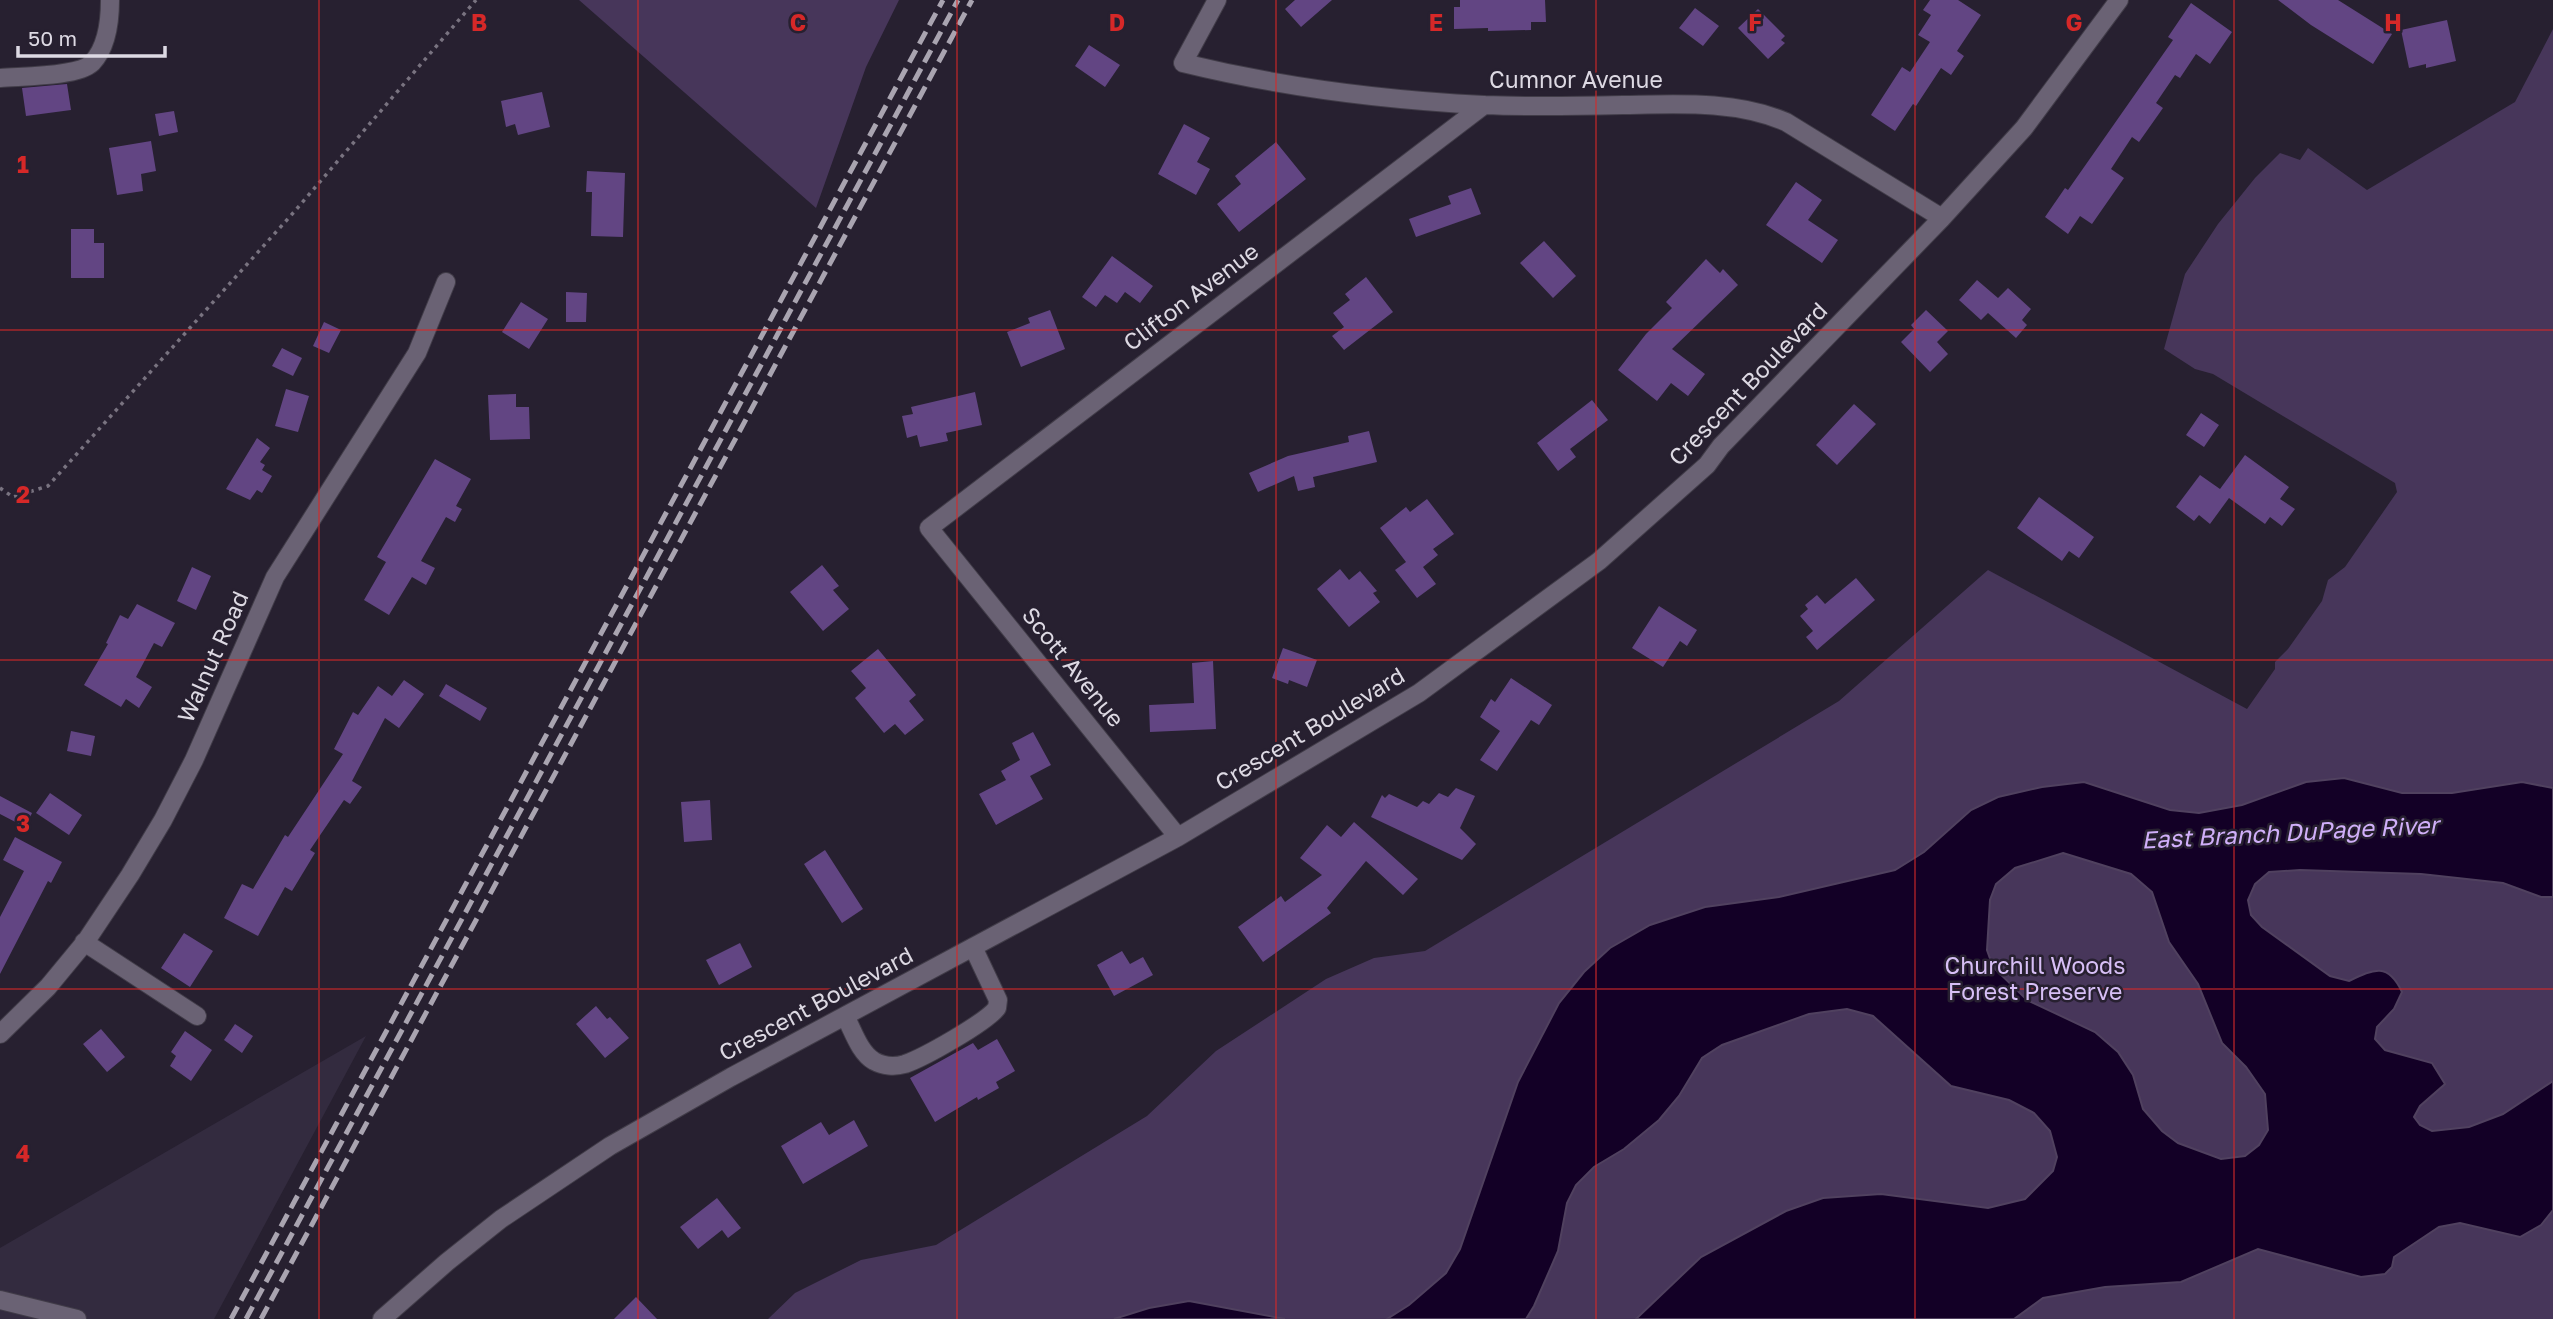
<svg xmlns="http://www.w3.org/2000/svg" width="2553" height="1319" viewBox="0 0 2553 1319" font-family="'Golos Text',sans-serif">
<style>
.built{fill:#332b3f}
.green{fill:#47365a}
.water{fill:#130026;stroke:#50415f;stroke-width:2;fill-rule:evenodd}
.building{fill:#624583}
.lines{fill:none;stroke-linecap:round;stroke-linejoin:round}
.minor-casing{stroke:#413c48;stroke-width:20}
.path{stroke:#797380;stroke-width:3.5;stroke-dasharray:3.5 5;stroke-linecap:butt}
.minor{stroke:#6a6274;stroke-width:18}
.rail{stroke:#a9a4b0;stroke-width:5;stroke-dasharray:14 7;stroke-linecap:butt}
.grid{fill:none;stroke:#d62828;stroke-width:2;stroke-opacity:0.55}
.labels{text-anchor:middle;stroke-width:5;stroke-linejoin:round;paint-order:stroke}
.street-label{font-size:23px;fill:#ddd9e3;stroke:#272030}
.park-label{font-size:23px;fill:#d7bff6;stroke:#272030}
.water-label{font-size:24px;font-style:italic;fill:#d0aff9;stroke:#272030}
.grid-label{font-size:23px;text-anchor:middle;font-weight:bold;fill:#d62828;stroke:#272030;stroke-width:5;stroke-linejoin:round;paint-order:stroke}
</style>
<rect width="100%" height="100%" fill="#272030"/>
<path class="built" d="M 366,1036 L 214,1319 L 0,1319 L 0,1248 Z"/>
<path class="green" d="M 579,0 L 899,0 L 866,67 L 816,208 Z
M 2553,29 L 2553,1319 L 768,1319 L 795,1293 L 861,1260 L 936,1245 L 1147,1116 L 1216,1051 L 1326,979 L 1374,958 L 1425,951 L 1839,701 L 1988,570 L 2247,709 L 2275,669 L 2275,662 L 2288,649 L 2322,601 L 2328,580 L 2345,567 L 2397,492 L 2395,483 L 2213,374 L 2195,369 L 2164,349 L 2185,274 L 2218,224 L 2255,178 L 2280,153 L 2300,160 L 2308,148 L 2367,190 L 2515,102 Z"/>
<path class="water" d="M 2344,778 L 2402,793 L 2452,793 L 2522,782 L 2553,788 L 2553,897 L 2541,897 L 2503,883 L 2421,874 L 2300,870 L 2269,872 L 2255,884 L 2248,900 L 2251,915 L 2262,927 L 2330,976 L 2349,981 C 2374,969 2388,962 2402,992 L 2394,1009 L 2377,1027 L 2375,1039 L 2385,1050 L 2432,1063 L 2445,1084 L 2420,1106 L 2414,1117 L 2420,1125 L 2432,1131 L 2469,1127 L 2503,1114 L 2553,1081 L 2553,1210 L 2541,1225 L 2520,1237 L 2460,1223 L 2439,1227 L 2394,1257 L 2392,1267 L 2385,1274 L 2361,1277 L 2258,1249 L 2181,1282 L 2105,1287 L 2043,1298 L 2014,1319 L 1636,1319 L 1701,1257 L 1786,1211 L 1823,1198 L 1881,1194 L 1988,1208 L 2025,1199 L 2053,1171 L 2057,1157 L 2050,1131 L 2034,1113 L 2009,1100 L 1951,1086 L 1873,1016 L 1847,1009 L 1809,1014 L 1722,1045 L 1702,1058 L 1679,1096 L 1659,1120 L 1624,1149 L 1594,1167 L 1576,1185 L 1567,1203 L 1558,1251 L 1534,1306 L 1526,1319 L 1387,1319 L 1409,1305 L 1446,1273 L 1460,1249 L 1518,1082 L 1559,1003 L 1584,972 L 1610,948 L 1650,925 L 1705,907 L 1779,897 L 1895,870 L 1924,852 L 1971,810 L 1998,797 L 2042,787 L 2084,782 L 2170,810 L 2199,813 L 2242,805 L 2306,782 ZM 2063,853 L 2131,874 L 2152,892 L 2169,942 L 2198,984 L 2222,1043 L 2246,1067 L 2265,1094 L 2268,1130 L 2259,1145 L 2245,1156 L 2221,1159 L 2178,1143 L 2162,1131 L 2143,1109 L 2133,1075 L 2118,1052 L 2095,1032 L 2027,1000 L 1993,967 L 1987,950 L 1990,900 L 1996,884 L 2015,868 Z
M 1189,1301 L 1285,1319 L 1114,1319 L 1149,1308 Z"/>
<path class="building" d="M 1295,0 L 1332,0 L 1301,27 L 1285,9 Z
M 1460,0 L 1545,0 L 1546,22 L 1531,22 L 1531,30 L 1488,31 L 1488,28 L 1454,29 L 1454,7 L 1460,7 Z
M 1930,0 L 1958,0 L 1981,15 L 1957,51 L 1964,56 L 1951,75 L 1941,68 L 1916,106 L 1913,104 L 1895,131 L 1871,115 L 1902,67 L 1910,72 L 1930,42 L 1918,35 L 1931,15 L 1923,10 Z
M 2278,0 L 2338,0 L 2392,34 L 2373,64 L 2311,25 Z
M 2191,3 L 2232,32 L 2210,64 L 2196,54 L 2180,78 L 2175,75 L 2156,103 L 2163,108 L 2139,142 L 2132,137 L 2111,169 L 2124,178 L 2092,224 L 2080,216 L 2068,234 L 2045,217 L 2065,188 L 2068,190 L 2173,40 L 2168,37 Z
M 1695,8 L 1719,26 L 1703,46 L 1679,28 Z
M 1758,9 L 1785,36 L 1781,40 L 1785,43 L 1768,59 L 1738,28 Z
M 2447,20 L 2456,61 L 2426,68 L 2426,64 L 2409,68 L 2401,30 Z
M 1089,45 L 1120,65 L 1105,87 L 1075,66 Z
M 67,84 L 71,110 L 26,116 L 22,88 Z
M 542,92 L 550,127 L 518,135 L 515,124 L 506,127 L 501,101 Z
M 174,111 L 178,132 L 159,136 L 155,114 Z
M 1184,124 L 1210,138 L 1197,162 L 1210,169 L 1196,195 L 1158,174 Z
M 151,141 L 156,171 L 141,174 L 143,191 L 117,195 L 109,148 Z
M 1276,142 L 1306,179 L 1239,232 L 1217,204 L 1241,184 L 1235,176 Z
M 587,171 L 625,173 L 623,237 L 591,236 L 592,192 L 586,192 Z
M 1796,182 L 1822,200 L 1808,220 L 1838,240 L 1822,263 L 1766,225 Z
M 1471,188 L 1481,214 L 1416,237 L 1409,219 L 1451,204 L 1448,196 Z
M 71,229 L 94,229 L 94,243 L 104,243 L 104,278 L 71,278 Z
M 1544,241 L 1576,276 L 1553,298 L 1520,263 Z
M 1112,256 L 1153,286 L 1140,303 L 1125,292 L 1117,303 L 1105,295 L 1096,307 L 1082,297 Z
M 1706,259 L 1720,273 L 1723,269 L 1738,285 L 1672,349 L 1705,374 L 1688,396 L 1671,383 L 1657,401 L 1618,370 L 1646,334 L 1672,308 L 1666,302 Z
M 1366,277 L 1393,312 L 1344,350 L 1332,336 L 1344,327 L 1333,313 L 1350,300 L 1345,294 Z
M 1977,280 L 1998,298 L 2008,288 L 2031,309 L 2022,320 L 2027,325 L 2016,338 L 1988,313 L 1981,320 L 1959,300 Z
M 566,292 L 587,293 L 586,322 L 566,322 Z
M 521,302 L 548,319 L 529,349 L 502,332 Z
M 1050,310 L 1065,349 L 1021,367 L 1007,332 L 1030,323 L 1028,318 Z
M 1926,310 L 1948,331 L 1937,342 L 1948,354 L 1930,372 L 1901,342 L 1914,329 L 1911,325 Z
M 324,322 L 341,330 L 329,353 L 313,346 Z
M 282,348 L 302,358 L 293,376 L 272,366 Z
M 286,389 L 309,396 L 298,432 L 275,426 Z
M 975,392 L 982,425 L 946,433 L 948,441 L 920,447 L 917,435 L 907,438 L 902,416 L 913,414 L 911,407 Z
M 516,394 L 516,407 L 529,407 L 530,439 L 490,440 L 488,395 Z
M 1592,400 L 1608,420 L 1570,449 L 1576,457 L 1558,471 L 1537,443 Z
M 1854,404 L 1876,424 L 1837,465 L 1816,445 Z
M 2201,413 L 2219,425 L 2204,447 L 2186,435 Z
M 1369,431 L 1377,462 L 1313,477 L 1315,487 L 1298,491 L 1294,476 L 1258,492 L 1249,473 L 1288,456 L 1349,442 L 1348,436 Z
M 257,438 L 270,448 L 260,462 L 265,465 L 262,470 L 272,476 L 262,493 L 257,490 L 250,500 L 226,489 Z
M 2245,455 L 2289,487 L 2280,499 L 2295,509 L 2282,526 L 2270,517 L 2265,524 L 2229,498 L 2210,524 L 2199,515 L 2194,521 L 2176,507 L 2200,475 L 2220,489 Z
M 435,459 L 471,479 L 456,506 L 462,509 L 455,522 L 446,517 L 421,561 L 435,568 L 426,585 L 412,577 L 389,615 L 364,600 L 386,562 L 377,557 Z
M 2039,497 L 2094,537 L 2079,558 L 2069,551 L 2062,561 L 2017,528 Z
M 1427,499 L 1454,534 L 1433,549 L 1438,555 L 1423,567 L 1436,584 L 1417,598 L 1395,570 L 1406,562 L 1380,528 L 1406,507 L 1410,512 Z
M 822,565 L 839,586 L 833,590 L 849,609 L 823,631 L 790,592 Z
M 192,567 L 211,576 L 196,610 L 177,601 Z
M 1340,569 L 1349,580 L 1360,571 L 1377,591 L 1373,593 L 1380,602 L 1349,627 L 1317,589 Z
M 1856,578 L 1875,600 L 1817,650 L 1806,637 L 1813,631 L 1800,616 L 1808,609 L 1805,605 L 1817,595 L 1825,604 Z
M 137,604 L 175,623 L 162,647 L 154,643 L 136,677 L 152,687 L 139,708 L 126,699 L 121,707 L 84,685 L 108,644 L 106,643 L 120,615 L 128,619 Z
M 1659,606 L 1697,630 L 1687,646 L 1680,641 L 1663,667 L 1632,648 Z
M 1283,648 L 1317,660 L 1307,687 L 1289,680 L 1288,684 L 1272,678 Z
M 878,649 L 916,695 L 909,701 L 924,720 L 905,735 L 895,724 L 884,733 L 855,698 L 866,688 L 851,671 Z
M 1213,661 L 1216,729 L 1150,732 L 1149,705 L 1194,703 L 1192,663 Z
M 1511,678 L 1552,705 L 1539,725 L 1531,720 L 1497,771 L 1480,760 L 1500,731 L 1480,717 L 1491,699 L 1495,702 Z
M 404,680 L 424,694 L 399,728 L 385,718 L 352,781 L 362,787 L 350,804 L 344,800 L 310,850 L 315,853 L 292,891 L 285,887 L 258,936 L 224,918 L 242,884 L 253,889 L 285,835 L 288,837 L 343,754 L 334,749 L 353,712 L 358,715 L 378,686 L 392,696 Z
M 446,684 L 487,708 L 480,721 L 439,696 Z
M 71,731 L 95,736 L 91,756 L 67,751 Z
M 1033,732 L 1051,765 L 1030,776 L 1043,799 L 996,825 L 979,794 L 1006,780 L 1001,771 L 1020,760 L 1012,743 Z
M 1456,788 L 1475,796 L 1460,828 L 1476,844 L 1462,860 L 1371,817 L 1382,795 L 1385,798 L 1389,794 L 1417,807 L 1423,801 L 1429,804 L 1439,793 L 1448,797 Z
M 50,793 L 82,815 L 69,835 L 36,813 Z
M 0,796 L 32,813 L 25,827 L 0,814 Z
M 710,800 L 712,840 L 684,842 L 681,802 Z
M 1354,822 L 1418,879 L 1403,895 L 1366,861 L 1327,908 L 1331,913 L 1263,962 L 1238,927 L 1281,896 L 1285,902 L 1322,875 L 1300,858 L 1327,825 L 1341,837 Z
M 15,837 L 62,862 L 51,883 L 48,881 L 0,974 L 0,917 L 24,871 L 3,860 Z
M 825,850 L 863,909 L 842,923 L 804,864 Z
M 184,933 L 213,951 L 190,987 L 161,968 Z
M 740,943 L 752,967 L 719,985 L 706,960 Z
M 1122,951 L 1130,964 L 1143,957 L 1153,975 L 1114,996 L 1097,965 Z
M 596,1006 L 607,1019 L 610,1017 L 629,1038 L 605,1058 L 576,1024 Z
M 235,1024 L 253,1036 L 242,1053 L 224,1040 Z
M 101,1029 L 125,1057 L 107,1072 L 83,1044 Z
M 185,1031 L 212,1050 L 191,1081 L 170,1066 L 176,1056 L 171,1052 Z
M 997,1039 L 1015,1071 L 996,1082 L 999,1088 L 978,1100 L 977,1097 L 935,1122 L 910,1078 L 973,1043 L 978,1050 Z
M 854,1120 L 868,1146 L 803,1184 L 781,1146 L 821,1122 L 829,1135 Z
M 717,1198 L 741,1228 L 728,1238 L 722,1230 L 698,1249 L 680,1227 Z
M 636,1297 L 657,1319 L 614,1319 Z"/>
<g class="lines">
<defs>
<path id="minor" d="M 1217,0 L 1183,63 C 1281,87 1383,100 1484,105 C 1530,107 1577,106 1623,105 C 1676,104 1736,100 1786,122 L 1942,218
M 0,78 C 20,76 78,77 92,63 C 107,47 110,20 110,0
M 1178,837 L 929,528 L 1484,105
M 84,942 L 197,1016
M 845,1016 C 853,1030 859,1052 874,1061 C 883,1066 895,1067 905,1064 C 925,1057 985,1023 997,1008 L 998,1000 L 973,947
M 0,1034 L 48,987 L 86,941 L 130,875 L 163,820 L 194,760 L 275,577 L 417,353 L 446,282
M 0,1300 L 77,1319
M 382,1319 L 447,1262 L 501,1219 L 610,1146 L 731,1077 L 1178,837 L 1419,693 L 1599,561 L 1707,465 L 1721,446 L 1942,218 L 2024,128 L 2119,0"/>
</defs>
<use href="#minor" class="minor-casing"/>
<path class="path" d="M 0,488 L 13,497 L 48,486 L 294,212 L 476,0"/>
<use href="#minor" class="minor"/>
<path class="rail" d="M 231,1319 L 943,0
M 246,1319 L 958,0
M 261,1319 L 972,0"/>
</g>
<path class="grid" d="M 319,0 L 319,1319M 638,0 L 638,1319M 957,0 L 957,1319M 1276,0 L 1276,1319M 1596,0 L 1596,1319M 1915,0 L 1915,1319M 2234,0 L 2234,1319M 0,330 L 2553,330M 0,660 L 2553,660M 0,989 L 2553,989"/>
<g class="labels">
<g class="street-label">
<text x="1576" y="88">Cumnor Avenue</text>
<text transform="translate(1191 297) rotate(-37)" y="8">Clifton Avenue</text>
<text transform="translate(1748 384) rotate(-46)" y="8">Crescent Boulevard</text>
<text transform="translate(213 657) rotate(-66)" y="8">Walnut Road</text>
<text transform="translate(1073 667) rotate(51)" y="8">Scott Avenue</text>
<text transform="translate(1310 729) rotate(-31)" y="8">Crescent Boulevard</text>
<text transform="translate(816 1004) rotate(-28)" y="8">Crescent Boulevard</text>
</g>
<g class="park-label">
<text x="2035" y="974">Churchill Woods<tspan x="2035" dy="26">Forest Preserve</tspan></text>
</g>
<g class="water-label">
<text transform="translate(2290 833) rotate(-3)" y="8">East Branch DuPage River</text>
</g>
</g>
<g class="grid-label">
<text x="479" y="31">B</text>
<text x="798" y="31">C</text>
<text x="1117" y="31">D</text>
<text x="1436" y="31">E</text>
<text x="1755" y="31">F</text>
<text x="2074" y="31">G</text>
<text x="2393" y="31">H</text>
<text x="23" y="173">1</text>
<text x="23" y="503">2</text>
<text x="23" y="832">3</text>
<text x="23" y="1162">4</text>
</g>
<path d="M18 46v10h147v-10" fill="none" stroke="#ddd9e3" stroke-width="3.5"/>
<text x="28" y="46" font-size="21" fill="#ddd9e3" stroke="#272030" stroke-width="5" paint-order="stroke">50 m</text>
</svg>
